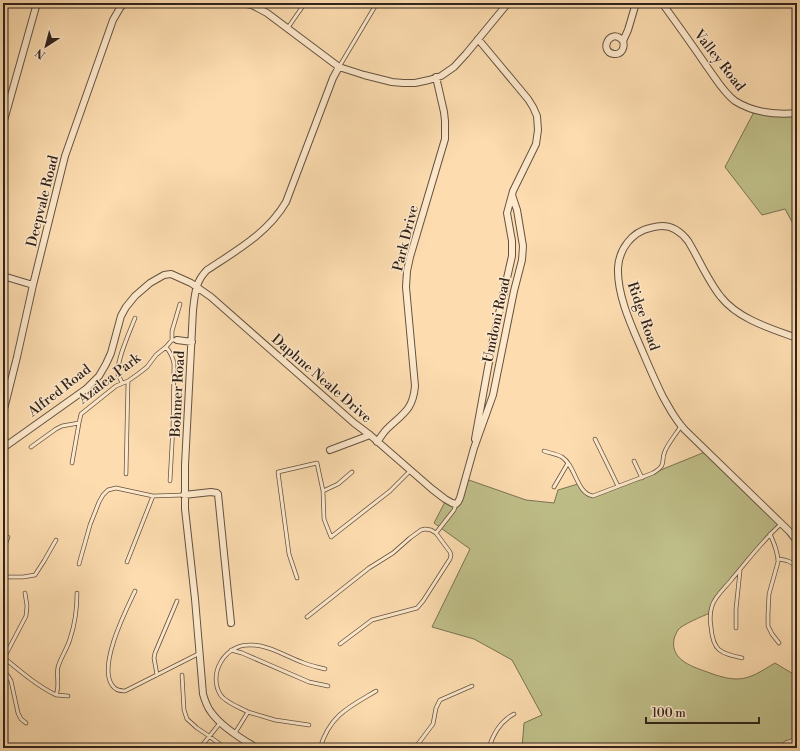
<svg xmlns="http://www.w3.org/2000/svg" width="800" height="751" viewBox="0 0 800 751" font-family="'Libre Bodoni',serif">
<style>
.green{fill:#c0c08a;stroke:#787253}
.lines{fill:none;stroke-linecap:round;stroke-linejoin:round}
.service-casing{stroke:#645241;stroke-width:4.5}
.minor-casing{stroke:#645241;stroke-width:8}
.service{stroke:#fee9cc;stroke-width:3}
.minor{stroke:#fee9cc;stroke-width:6}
.labels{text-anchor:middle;stroke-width:3;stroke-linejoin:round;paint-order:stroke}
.street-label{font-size:14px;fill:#31231c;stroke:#fee9cc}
</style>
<rect width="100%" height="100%" fill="#fdddb0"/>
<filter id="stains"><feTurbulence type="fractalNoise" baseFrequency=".005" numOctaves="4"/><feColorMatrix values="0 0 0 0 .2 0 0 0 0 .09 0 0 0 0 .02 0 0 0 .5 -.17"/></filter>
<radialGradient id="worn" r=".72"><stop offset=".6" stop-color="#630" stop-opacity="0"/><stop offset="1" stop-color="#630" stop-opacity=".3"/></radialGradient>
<path class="green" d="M 755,110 L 797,113 L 797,231 L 785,209 L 762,215 L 725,167 Z
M 705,452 L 780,523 L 717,596 L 710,613 C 703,616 681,625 678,630 C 676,633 675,636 674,639 C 670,661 694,667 710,673 C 718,676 728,679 737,679 C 751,679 763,670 775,663 L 795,675 L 797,675 L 797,737 L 785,741 L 778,748 L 522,748 L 524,723 L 542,715 L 512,660 L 474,639 L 432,627 L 470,549 L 434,523 L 446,500 L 456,504 L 466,479 L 526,500 L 554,503 L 558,490 L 578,484 L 583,492 L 594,497 Z"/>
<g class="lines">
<defs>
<path id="service" d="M 287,29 L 305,3
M 339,67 L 377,3
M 172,340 L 172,331 L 180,304
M 166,347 C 171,353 173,357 174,364 L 173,426 L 170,481
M 122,383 C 121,380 119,377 118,374 C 116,361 130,331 135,318
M 595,439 L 618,486
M 31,447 L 56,429 L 62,426 L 79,423
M 544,451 C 549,453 557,454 562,457 C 576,466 576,493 593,496 L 653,473 C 668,464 660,462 665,451 C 669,442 676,434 681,426
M 634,461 L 642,478
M 72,463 L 79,423 L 81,414 L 116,386 L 128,381 L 138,374 L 147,367 L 156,355 L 166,347 L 172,340 L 177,340
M 126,474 L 128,381
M 554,487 L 568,463
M 323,491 L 338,484 L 352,472
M 770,534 C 774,543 778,552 778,562 L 769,594 L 768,614 L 768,626 L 772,634 L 779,643
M 3,551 L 8,537
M 778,559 C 786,560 792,561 797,568
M 127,562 L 153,496
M 79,564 L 90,525 L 99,502 L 103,495 L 108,490 L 116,488 L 153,496 L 184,495
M 3,577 L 23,577 L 35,575 L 44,561 L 56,540
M 297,578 L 289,554 L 278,472 L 317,463 L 323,491 L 324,519 L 331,537 L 390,491 L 410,471
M 135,591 C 126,610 98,665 112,685 C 115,690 120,691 125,691 L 200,653
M 307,617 L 369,568 L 393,553 L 410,538 L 421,530 L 425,529 L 431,530 L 436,533 L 454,510 L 456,504
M 736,628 L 736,609 L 740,571
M 340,644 L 372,620 L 417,608 L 423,601 L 450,559 L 451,555 L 450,552 L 436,533
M 231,650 L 242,653 L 309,682 L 328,686
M 3,657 C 20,671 36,685 56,695 C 60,686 56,676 58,667 C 61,657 67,649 70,639 C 75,624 77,609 77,593
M 4,658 L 26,616 L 27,606 L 25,593
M 742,658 C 720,653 713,651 711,627 C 710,621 710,612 712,606 C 715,596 726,587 732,579 C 748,560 763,540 781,524
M 3,670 L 8,676 L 11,681 L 18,713 L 21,719 L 26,723
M 157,675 L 154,658 L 155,653 L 177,601
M 182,675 L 184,710 L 187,719 L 197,728 L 209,736 L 225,748
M 56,695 L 68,696
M 248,712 L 275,720 L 309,725
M 235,733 L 248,712 C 241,708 224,702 220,694 C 208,673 225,645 249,645 C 267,644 287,657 304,663 C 311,666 318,667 325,669
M 144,746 L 151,746 L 154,748
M 200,748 L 220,723
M 320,748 C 330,715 349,707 376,691
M 360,748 L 360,746
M 415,748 L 433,724 L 436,708 L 440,700 L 472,686
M 489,748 C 493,734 501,721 514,714"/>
<path id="minor" d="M 241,3 L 252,5 L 267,13 L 339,67 L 364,75 L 392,82 L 403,83 L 415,83 L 429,80 L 441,76 L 454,67 L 466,54 L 508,3
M 662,3 C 678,25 693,46 708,68 C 716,79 724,93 735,101 C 754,113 776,115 797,113
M 623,41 C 610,26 598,52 614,54 C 622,55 625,47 623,41 L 628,30 L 636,3
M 3,124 L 37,3
M 3,276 L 33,285
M 797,338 C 772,329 738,319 721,297 C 708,281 699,259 688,241 C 682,233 673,226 662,226 C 659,226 654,227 650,228 C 632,232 619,249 618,268 C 617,297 633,329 644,355 C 650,369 656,383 663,397 C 670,409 675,420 685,430 L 789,531 L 797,541
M 177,340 L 192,342
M 3,413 L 17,357 L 33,285 L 65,156 L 113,20 L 120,8 L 124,3
M 475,439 L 493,340 L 512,256 L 512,241 L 507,213 L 513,191 L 536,144 L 538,130 L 537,116 L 533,107 L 528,99 L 478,39
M 377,442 C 381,437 384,431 389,427 C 404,413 413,409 415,386 L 406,287 L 407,271 L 410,257 L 445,139 L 445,121 L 444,112 L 436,77
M 3,448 L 86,389 L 99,376 L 106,364 L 111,353 L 121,316 L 126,307 L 135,296 L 150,283 L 164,275 L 171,274 L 191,283 L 211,297 L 354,423 L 370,435 L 432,489 L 445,499 L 452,503 L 456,504 L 458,502 L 460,498 L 474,448 L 493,395 L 514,291 L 522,260 L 523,246 L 517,210 L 512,195
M 330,450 L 370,435
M 184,495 L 211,492 L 217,493 L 218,494 L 231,623
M 257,748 C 243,740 220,725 211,712 C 207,707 205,701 203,694 L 195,599 L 185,509 L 185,465 L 193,310 C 195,294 195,282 207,270 C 236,251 268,233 286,202 L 333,78 L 339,67"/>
</defs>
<use href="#service" class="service-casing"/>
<use href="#minor" class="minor-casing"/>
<use href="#service" class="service"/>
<use href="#minor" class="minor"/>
</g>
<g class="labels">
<g class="street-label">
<text transform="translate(720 60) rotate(52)" y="5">Valley Road</text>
<text transform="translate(42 201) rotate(-76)" y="5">Deepvale Road</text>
<text transform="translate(405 238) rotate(-76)" y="5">Park Drive</text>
<text transform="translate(644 316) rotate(71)" y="5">Ridge Road</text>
<text transform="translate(496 320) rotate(-78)" y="5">Umdoni Road</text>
<text transform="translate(109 378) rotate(-37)" y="5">Azalea Park</text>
<text transform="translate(322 378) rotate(41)" y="5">Daphne Neale Drive</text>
<text transform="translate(59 390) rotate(-38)" y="5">Alfred Road</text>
<text transform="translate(177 394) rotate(-87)" y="5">Bohmer Road</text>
</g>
</g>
<rect width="800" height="751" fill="none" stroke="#fdddb0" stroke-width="16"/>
<rect x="4" y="4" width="792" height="743" fill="none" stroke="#31231c" stroke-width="2"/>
<rect x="8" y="8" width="784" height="735" fill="none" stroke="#31231c"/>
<g transform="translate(46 46) rotate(216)" stroke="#fee9cc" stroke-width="3" paint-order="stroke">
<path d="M0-3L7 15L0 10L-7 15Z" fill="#31231c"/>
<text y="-6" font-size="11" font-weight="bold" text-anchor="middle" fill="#31231c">N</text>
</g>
<path d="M646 717v6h113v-6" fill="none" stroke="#31231c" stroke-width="2"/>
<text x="652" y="717" font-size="12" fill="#31231c" stroke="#fee9cc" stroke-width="3" paint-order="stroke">100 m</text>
<rect width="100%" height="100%" filter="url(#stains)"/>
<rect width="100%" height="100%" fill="url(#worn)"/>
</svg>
